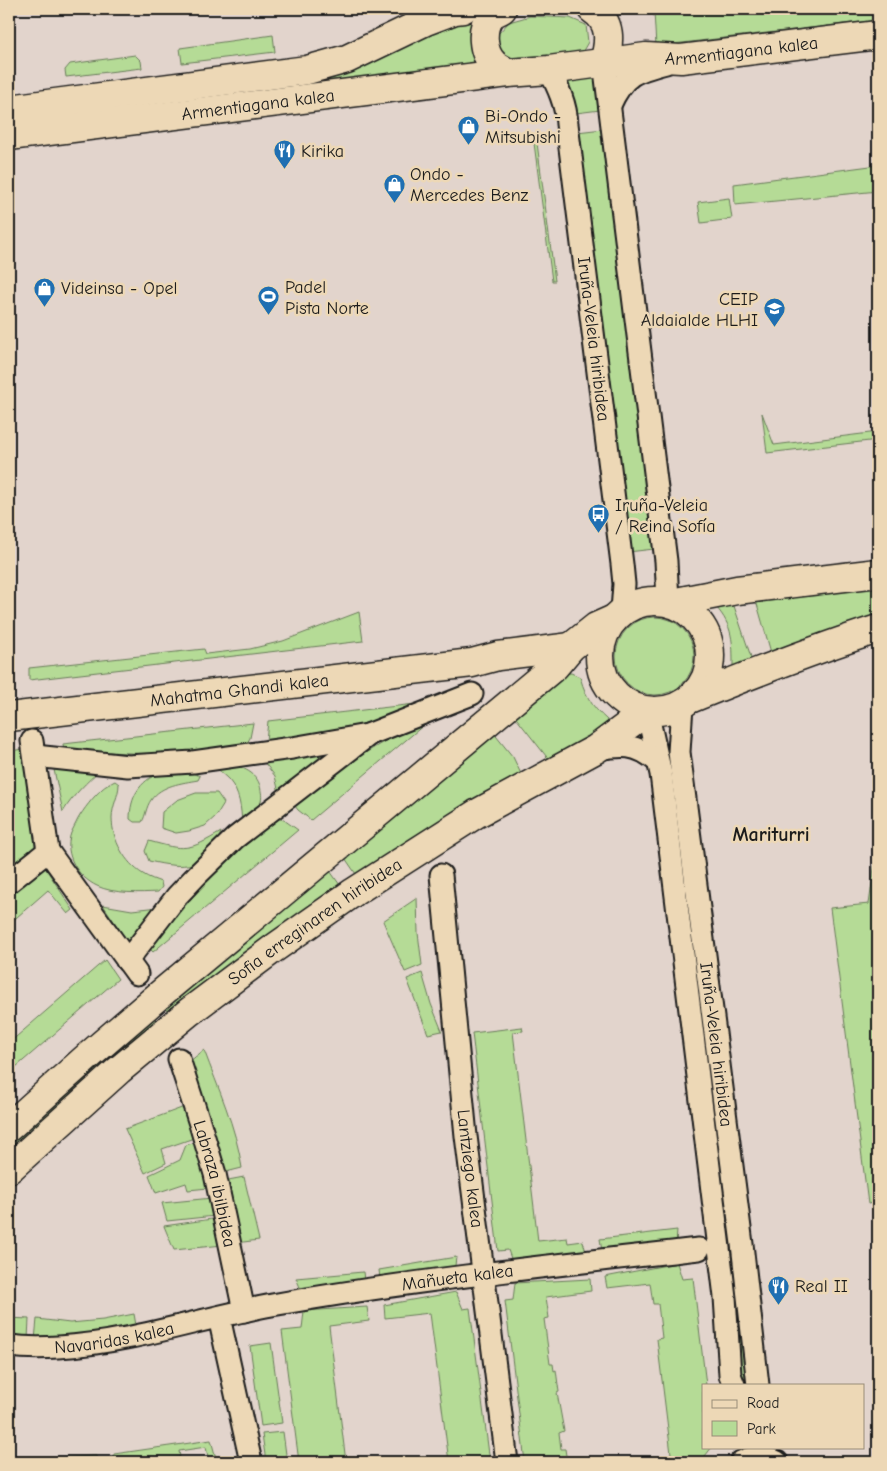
<svg xmlns="http://www.w3.org/2000/svg" width="887" height="1471" viewBox="0 0 887 1471" font-family="'Comic Neue',sans-serif">
<style>
.green{fill:#b5db96;stroke:#687c59}
.lines{fill:none;stroke-linecap:round;stroke-linejoin:round}
.minor-casing{stroke:#1c1c1c;stroke-width:25}
.major-casing{stroke:#1c1c1c;stroke-width:31}
.minor{stroke:#edd8b6;stroke-width:21}
.major{stroke:#edd8b6;stroke-width:28}
.labels{text-anchor:middle;stroke-width:5;stroke-linejoin:round;paint-order:stroke}
.street-label{font-size:18px;fill:#1c1c1c;stroke:#edd8b6}
.poi-label{font-size:18px;fill:#1c1c1c;stroke:#edd8b6;text-anchor:start}
.quarter-label{font-size:20px;font-weight:bold;fill:#1c1c1c;stroke:#edd8b6}
</style>
<rect width="100%" height="100%" fill="#e2d4cc"/>
<filter id="ink" filterUnits="userSpaceOnUse"><feTurbulence type="fractalNoise" baseFrequency=".02" numOctaves="2"/><feDisplacementMap in="SourceGraphic" scale="10" xChannelSelector="R" yChannelSelector="G"/><feConvolveMatrix kernelMatrix="1 2 1 2 8 2 1 2 1" color-interpolation-filters="sRGB"/></filter>
<g filter="url(#ink)">
<path class="green" d="M 764,9 L 878,9 L 878,20 L 656,46 L 654,12 Z
M 530,16 L 570,18 L 586,25 L 588,42 L 580,56 L 515,60 L 500,50 L 498,34 L 509,22 Z
M 470,17 L 473,18 C 472,38 468,45 478,63 L 9,126 L 267,85 Z
M 273,35 L 275,52 L 182,63 L 180,48 Z
M 135,55 L 141,61 L 142,68 L 66,77 L 65,70 L 70,64 Z
M 593,76 L 596,81 L 600,110 L 576,113 L 572,94 L 568,87 L 568,82 L 571,79 Z
M 603,129 L 654,549 L 628,552 L 577,132 Z
M 534,143 L 537,143 L 555,281 L 552,281 Z
M 878,165 L 878,191 L 735,205 L 734,184 Z
M 729,198 L 732,219 L 701,223 L 698,202 Z
M 762,413 L 774,445 L 878,432 L 878,440 L 767,453 Z
M 878,583 L 878,620 L 772,656 L 755,597 Z
M 732,600 L 753,663 L 739,670 L 733,667 C 733,642 733,626 716,607 Z
M 359,612 L 363,641 L 29,680 L 29,668 L 204,649 L 206,654 L 250,649 L 283,641 Z
M616 656a39 39 0 1 1 78 0a39 39 0 1 1-78 0Z
M 571,673 L 580,677 C 587,701 595,710 614,726 L 550,761 L 513,714 L 560,674 Z
M 415,704 L 416,708 L 366,724 L 303,739 L 272,744 L 266,741 L 268,721 Z
M 423,721 L 425,724 L 311,820 L 298,810 L 295,806 L 295,802 L 347,764 L 405,729 Z
M 253,723 L 250,738 L 244,748 L 174,755 L 64,750 L 63,744 Z
M 492,731 L 513,757 L 522,776 L 358,877 L 343,855 Z
M 24,749 L 36,852 L 9,874 L 9,751 Z
M 320,753 L 323,756 L 323,761 L 279,793 L 275,776 L 264,762 Z
M 226,763 C 242,767 259,772 261,791 C 262,795 262,802 259,806 C 256,813 247,818 242,824 C 241,808 240,793 229,780 C 225,776 221,773 217,768 Z
M 53,765 L 101,769 C 87,782 73,795 63,812 Z
M 188,771 L 200,776 L 198,780 C 182,783 161,785 151,800 C 146,807 146,815 142,822 L 134,822 L 130,819 C 130,798 139,781 160,773 C 168,770 179,771 188,771 Z
M 115,781 L 119,784 C 119,795 112,806 112,818 C 112,840 125,863 143,874 C 149,878 156,880 161,882 L 162,887 L 158,892 C 140,893 114,894 97,886 C 78,877 63,855 71,833 C 73,828 76,824 78,819 C 83,810 94,796 102,789 C 105,786 111,783 115,781 Z
M 196,793 L 217,793 L 224,803 L 216,816 L 205,826 L 189,831 L 176,833 L 161,828 L 162,812 L 177,800 Z
M 276,818 L 284,820 L 298,830 L 153,952 L 149,948 C 187,904 228,852 276,818 Z
M 221,832 C 210,870 182,869 149,861 L 145,851 L 149,841 C 184,851 189,851 221,832 Z
M 878,840 L 878,1240 L 873,1203 L 868,1204 L 830,908 L 869,904 Z
M 44,866 L 73,910 L 68,914 L 48,890 L 9,924 L 9,896 Z
M 328,868 L 342,888 L 170,1015 L 163,1005 Z
M 417,898 L 418,933 L 422,965 L 405,972 L 383,921 Z
M 103,905 L 132,910 L 159,907 L 130,945 Z
M 105,960 L 118,979 L 9,1073 L 9,1043 Z
M 422,973 L 431,1004 L 442,1031 L 428,1034 L 407,979 Z
M 151,1015 L 160,1023 L 9,1158 L 9,1141 L 64,1090 Z
M 522,1027 L 523,1031 L 513,1032 L 538,1241 L 567,1238 L 568,1243 L 583,1241 L 586,1252 L 514,1267 L 508,1250 L 498,1251 L 472,1033 Z
M 204,1050 C 218,1088 236,1127 242,1168 L 222,1173 L 185,1065 Z
M 187,1106 L 197,1137 L 162,1149 L 166,1163 L 145,1173 L 125,1129 Z
M 196,1142 L 208,1188 L 188,1190 L 186,1183 L 156,1193 L 149,1175 L 180,1160 L 186,1145 Z
M 244,1177 L 259,1240 L 236,1243 L 223,1181 Z
M 212,1198 L 215,1216 L 167,1221 L 162,1203 Z
M 219,1218 L 223,1245 L 174,1250 L 164,1226 Z
M 677,1230 L 676,1246 L 602,1251 L 600,1239 Z
M 727,1255 L 734,1255 L 750,1385 L 743,1385 Z
M 456,1257 L 454,1274 L 380,1278 L 379,1270 Z
M 677,1263 L 682,1279 L 693,1278 L 706,1385 L 703,1385 L 703,1447 L 712,1447 L 702,1460 L 672,1462 L 657,1339 L 662,1338 L 658,1304 L 653,1304 L 650,1283 L 607,1288 L 605,1277 Z
M 363,1272 L 364,1280 L 302,1292 L 296,1278 Z
M 590,1279 L 591,1291 L 546,1297 L 549,1318 L 544,1319 L 550,1364 L 553,1364 L 554,1371 L 556,1370 L 559,1392 L 557,1393 L 564,1431 L 559,1433 L 561,1449 L 565,1449 L 567,1462 L 525,1462 L 505,1301 L 513,1300 L 515,1283 Z
M 456,1292 L 463,1309 L 470,1308 L 490,1462 L 449,1462 L 430,1313 L 385,1318 L 384,1305 Z
M 367,1307 L 369,1321 L 329,1326 L 346,1462 L 299,1462 L 282,1331 L 302,1329 L 304,1311 Z
M 134,1314 L 137,1331 L 35,1340 L 37,1319 L 70,1323 L 103,1320 Z
M 9,1318 L 29,1319 L 28,1339 L 9,1337 Z
M 271,1343 L 282,1423 L 261,1426 L 250,1346 Z
M 283,1432 L 287,1462 L 266,1462 L 262,1434 Z
M 211,1440 L 217,1462 L 209,1462 L 206,1447 L 179,1451 L 180,1457 L 147,1461 L 147,1462 L 122,1462 L 121,1458 L 114,1458 L 114,1454 Z
M 9,1456 L 45,1458 L 96,1456 L 97,1462 L 9,1462 Z"/>
<g class="lines">
<defs>
<g id="minor">
<path d="M 604,62 L 666,561 L 668,602"/>
<path id="s1" d="M 549,70 C 558,87 566,104 567,124 L 622,564 L 624,584 L 622,611"/>
<path d="M 610,105 C 624,74 635,71 666,63"/>
<path id="s2" d="M 682,705 L 679,752 L 742,1244 L 758,1385"/>
<path d="M 647,711 L 661,774 L 725,1297 L 730,1375 L 734,1385"/>
<path d="M 596,749 C 622,745 636,743 657,761"/>
<path d="M 35,756 L 128,766 L 193,762 L 292,748 L 367,735"/>
<path d="M 48,851 L 137,974"/>
<path id="s3" d="M 441,875 L 466,1136 L 507,1462"/>
<path d="M 9,882 L 48,851 L 32,741"/>
<path d="M 127,961 L 177,896 L 197,875 L 235,838 L 370,734 L 472,694"/>
<path id="s4" d="M 179,1059 L 200,1124 L 215,1174 L 244,1311"/>
<path d="M 219,1317 L 251,1462"/>
<path id="s5" d="M 9,1346 C 25,1348 41,1348 58,1347 C 131,1343 201,1318 272,1305 C 413,1280 556,1265 699,1249"/>
<path d="M 741,1462 C 755,1455 763,1455 777,1462"/>
</g>
<g id="major">
<path d="M 502,9 C 499,11 494,13 491,15 C 480,28 482,53 494,64 C 498,68 504,70 508,73"/>
<path d="M 592,9 C 612,22 610,42 604,62"/>
<path d="M 9,109 L 307,70 L 347,59 L 426,21 L 455,10 L 463,9"/>
<path id="s6" d="M 9,136 L 508,73 L 549,70 L 646,57 L 681,59 L 878,35"/>
<circle cx="655" cy="656" r="55"/>
<path d="M 671,603 L 737,590 L 878,573"/>
<path d="M 692,698 C 754,673 815,649 878,629"/>
<path id="s7" d="M 9,717 L 472,663 L 498,656 L 571,647"/>
<path d="M 9,1127 L 85,1059 L 164,991 L 555,666 L 571,647 L 596,627 L 614,619"/>
<path id="s8" d="M 9,1169 L 119,1070 L 189,1012 L 273,949 L 354,892 L 476,814 L 596,749 L 647,711"/>
</g>
</defs>
<use href="#minor" class="minor-casing"/>
<use href="#major" class="major-casing"/>
<use href="#minor" class="minor"/>
<use href="#major" class="major"/>
</g>
</g>
<defs>
<symbol id="shop-pin" viewBox="-11 -11 22 30"><path d="M0 17L-7.5 6A9.5 9.5 0 1 1 7.5 6Z" fill="#1f6fb2" stroke="#edd8b6"/><path d="M-5-2.5h2.3a2.7 3.5 0 0 1 5.4 0H5L5.5 6h-11ZM-1.5-2.5h3a1.5 2.3 0 0 0-3 0Z" fill="#fff"/></symbol>
<symbol id="restaurant-pin" viewBox="-11 -11 22 30"><path d="M0 17L-7.5 6A9.5 9.5 0 1 1 7.5 6Z" fill="#1f6fb2" stroke="#edd8b6"/><path d="M-5-6h1v4h1v-4h1v4h1v-4h1v5L-1.5 .5V6h-2V.5L-5-1ZM5-6V6H3V1.5H1.5Q1.5-4 5-6Z" fill="#fff"/></symbol>
<symbol id="stadium-pin" viewBox="-11 -11 22 30"><path d="M0 17L-7.5 6A9.5 9.5 0 1 1 7.5 6Z" fill="#1f6fb2" stroke="#edd8b6"/><path d="M0-5a6.5 5 0 1 0 0 10a6.5 5 0 1 0 0-10ZM-3.5-1.8h7v3.6h-7Z" fill="#fff"/></symbol>
<symbol id="school-pin" viewBox="-11 -11 22 30"><path d="M0 17L-7.5 6A9.5 9.5 0 1 1 7.5 6Z" fill="#1f6fb2" stroke="#edd8b6"/><path d="M0-5L7-2L0 1L-7-2ZM-4 1L0 2.5L4 1V4Q0 6-4 4Z" fill="#fff"/></symbol>
<symbol id="bus-pin" viewBox="-11 -11 22 30"><path d="M0 17L-7.5 6A9.5 9.5 0 1 1 7.5 6Z" fill="#1f6fb2" stroke="#edd8b6"/><path d="M-5-6H5V4H4V6H2V4H-2V6H-4V4H-5ZM-3.5-4V0h7V-4ZM-3.5 1.2v1.5H-2V1.2ZM2 1.2v1.5H3.5V1.2Z" fill="#fff"/></symbol>
</defs>
<g fill-rule="evenodd">
<use href="#shop-pin" x="456" y="114" width="25" height="34"/>
<use href="#restaurant-pin" x="272" y="138" width="25" height="34"/>
<use href="#shop-pin" x="382" y="172" width="25" height="34"/>
<use href="#shop-pin" x="32" y="276" width="25" height="34"/>
<use href="#stadium-pin" x="256" y="284" width="25" height="34"/>
<use href="#school-pin" x="762" y="296" width="25" height="34"/>
<use href="#bus-pin" x="586" y="502" width="25" height="34"/>
<use href="#restaurant-pin" x="766" y="1274" width="25" height="34"/>
</g>
<g class="labels">
<g class="street-label">
<text dy="6" stroke="none"><textPath href="#s6" startOffset="738">Armentiagana kalea</textPath></text>
<text dy="6" stroke="none"><textPath href="#s6" startOffset="251">Armentiagana kalea</textPath></text>
<text dy="6" stroke="none"><textPath href="#s1" startOffset="274">Iruña-Veleia hiribidea</textPath></text>
<text dy="6" stroke="none"><textPath href="#s7" startOffset="232">Mahatma Ghandi kalea</textPath></text>
<text dy="6" stroke="none"><textPath href="#s8" startOffset="394">Sofia erreginaren hiribidea</textPath></text>
<text dy="6" stroke="none"><textPath href="#s2" startOffset="342">Iruña-Veleia hiribidea</textPath></text>
<text dy="6" stroke="none"><textPath href="#s3" startOffset="295">Lantziego kalea</textPath></text>
<text dy="6" stroke="none"><textPath href="#s4" startOffset="130">Labraza ibilbidea</textPath></text>
<text dy="6" stroke="none"><textPath href="#s5" startOffset="455">Mañueta kalea</textPath></text>
<text dy="6" stroke="none"><textPath href="#s5" startOffset="106">Navaridas kalea</textPath></text>
</g>
<g class="poi-label">
<text x="485" y="122">Bi-Ondo -<tspan x="485" dy="21">Mitsubishi</tspan></text>
<text x="301" y="157">Kirika</text>
<text x="410" y="180">Ondo -<tspan x="410" dy="21">Mercedes Benz</tspan></text>
<text x="285" y="293">Padel<tspan x="285" dy="21">Pista Norte</tspan></text>
<text x="61" y="294">Videinsa - Opel</text>
<text x="758" y="305" text-anchor="end">CEIP<tspan x="758" dy="21">Aldaialde HLHI</tspan></text>
<text x="615" y="511">Iruña-Veleia<tspan x="615" dy="21">/ Reina Sofía</tspan></text>
<text x="795" y="1292">Real II</text>
</g>
<g class="quarter-label">
<text x="771" y="841">Mariturri</text>
</g>
</g>
<rect width="887" height="1471" fill="none" stroke="#edd8b6" stroke-width="30"/>
<rect x="15" y="15" width="857" height="1441" fill="none" stroke="#1c1c1c" stroke-width="2" filter="url(#ink)"/>
<rect x="702" y="1384" width="162" height="65" fill="#edd8b6" stroke="#998d78"/>
<rect x="712" y="1400" width="25" height="8" fill="#edd8b6" stroke="#998d78"/>
<text x="747" y="1408" font-size="15" fill="#1c1c1c">Road</text>
<rect x="712" y="1421" width="25" height="15" fill="#b5db96" stroke="#998d78"/>
<text x="747" y="1434" font-size="15" fill="#1c1c1c">Park</text>
</svg>
